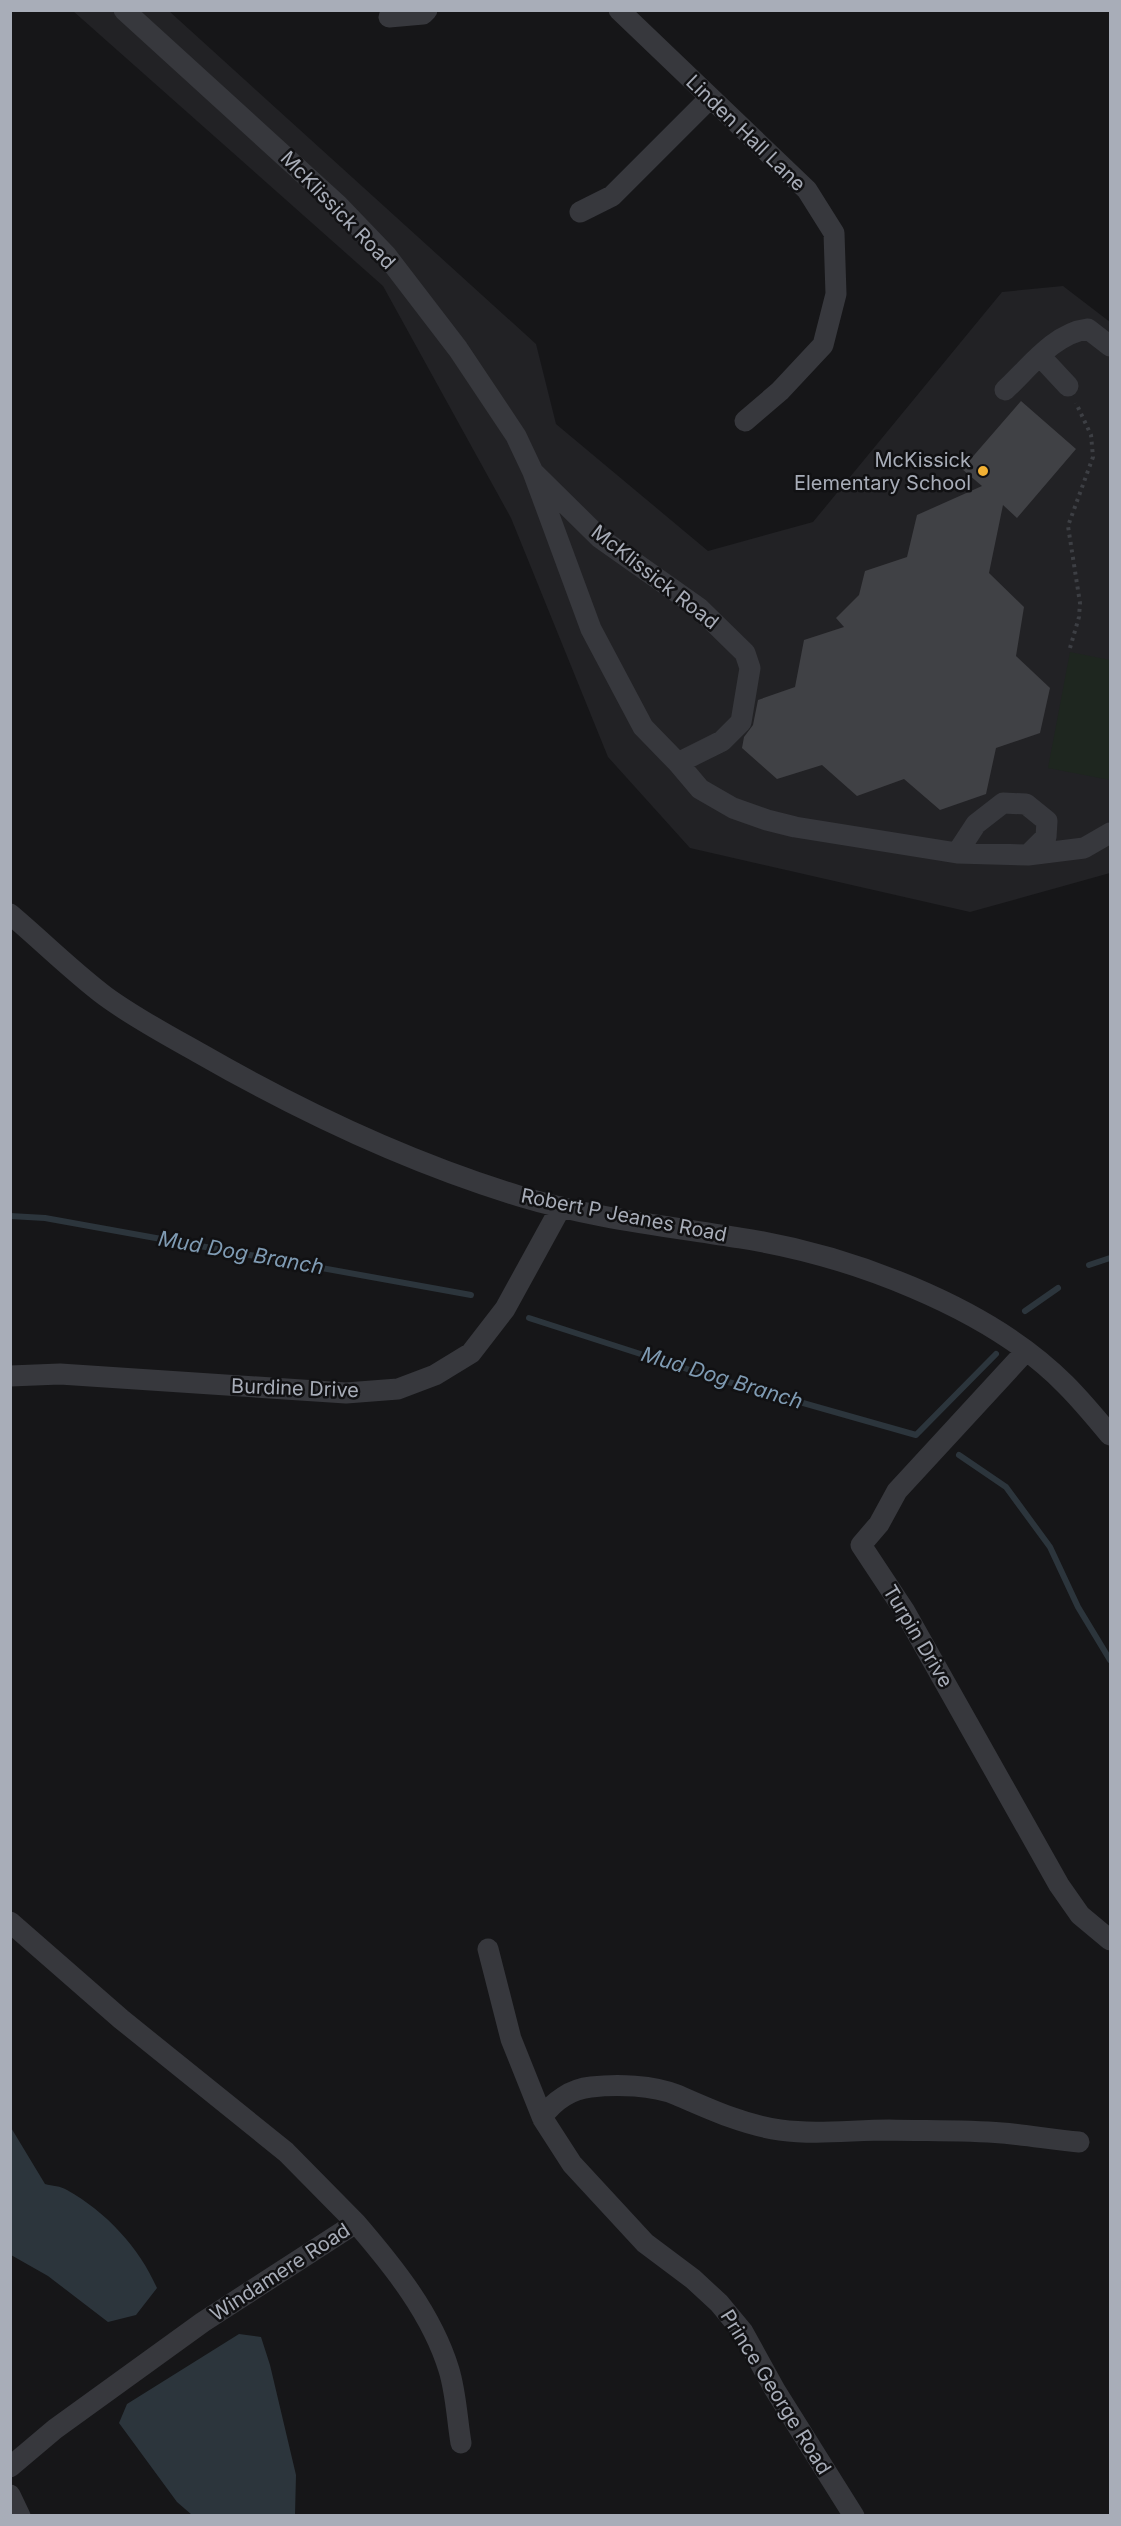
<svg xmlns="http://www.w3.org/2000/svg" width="1121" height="2526" viewBox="0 0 1121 2526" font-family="Inter,sans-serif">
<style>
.built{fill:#222225}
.green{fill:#1e261f}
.water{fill:#2c353c}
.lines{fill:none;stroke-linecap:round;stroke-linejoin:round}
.stream{stroke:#2c353c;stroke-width:6}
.building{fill:#404145}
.path{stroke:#3d3f44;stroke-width:4;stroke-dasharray:3 4.5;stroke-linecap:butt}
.minor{stroke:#37383d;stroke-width:21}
.poi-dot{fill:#f2b134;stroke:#111113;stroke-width:2}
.labels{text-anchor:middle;stroke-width:5;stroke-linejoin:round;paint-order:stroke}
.street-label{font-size:20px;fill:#a8adb8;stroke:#111113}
.poi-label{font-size:20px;fill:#a8adb8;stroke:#111113;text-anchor:end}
.water-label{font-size:21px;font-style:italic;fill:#7f9bb3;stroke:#111113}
</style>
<rect width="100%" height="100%" fill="#161618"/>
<path class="built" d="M 73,11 L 169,11 L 536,344 L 556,424 L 708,551 L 813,522 L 1002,292 L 1063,286 L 1110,322 L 1110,873 L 970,912 L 690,848 L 608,757 L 511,518 L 383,286 Z"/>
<path class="green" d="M 1070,652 L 1110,660 L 1110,780 L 1048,768 Z"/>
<path class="water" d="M 10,2126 L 45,2184 C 52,2186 61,2186 67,2190 C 106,2212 139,2247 157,2288 L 136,2315 L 108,2322 L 48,2276 L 11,2255 Z
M 239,2334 L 261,2337 L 270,2365 L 296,2475 L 295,2515 L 192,2515 L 177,2502 L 119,2423 L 127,2404 Z"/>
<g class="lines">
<path class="stream" d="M 10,1216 L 45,1218 L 471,1295
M 1089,1265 L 1110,1258
M 1025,1311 L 1058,1288
M 529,1318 L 718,1379 L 916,1435 L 996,1354
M 959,1455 L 1006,1487 L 1050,1547 L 1078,1607 L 1110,1660"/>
</g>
<path class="building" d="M 1021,401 L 1076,449 L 1017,518 L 1003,505 L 989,573 L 1024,607 L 1016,656 L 1050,688 L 1040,733 L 996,748 L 986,794 L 940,810 L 904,779 L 857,796 L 822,765 L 777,779 L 742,748 L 744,737 L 753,725 L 758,700 L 795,687 L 804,640 L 844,627 L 836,618 L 859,595 L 865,571 L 907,557 L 917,515 L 982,486 L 962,469 Z"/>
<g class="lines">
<path class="path" d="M 1070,648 L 1079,617 L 1080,603 L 1068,526 L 1093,457 L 1091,435 L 1076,403"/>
<path class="minor" d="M 124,10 L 338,205 L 386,255 L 458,349 L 516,436 L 533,472 L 591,629 L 643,727 L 678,763 L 722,741 L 741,722 L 750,668 L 745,653 L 699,608 L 600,538 L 533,472
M 619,10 L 807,190 L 834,233 L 836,294 L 823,345 L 780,391 L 745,421
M 389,17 L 423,14 L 427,10
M 580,212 L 612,196 L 710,98
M 1041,357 L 1068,386
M 1005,390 C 1029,368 1054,333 1088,329 L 1110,346
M 678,763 L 700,789 L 733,808 L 767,820 L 795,827 L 957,853 L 1028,855 L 1046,837 L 1047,821 L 1026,804 L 1003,803 L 976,824 L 957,853
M 1028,855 L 1084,848 L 1110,833
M 10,914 C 42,941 72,971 105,996 C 135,1018 169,1036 201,1054 C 302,1112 408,1162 519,1196 C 591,1218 666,1226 740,1238 C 846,1254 988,1306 1065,1384 C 1081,1400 1096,1418 1110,1435
M 1026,1351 L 897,1491 L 879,1524 L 861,1545 L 904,1610 L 1059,1885 L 1080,1915 L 1110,1940
M 10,1376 L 60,1374 L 346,1393 L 398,1389 L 435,1375 L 471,1353 L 505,1309 L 561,1207
M 10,1922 L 121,2019 L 286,2152 L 356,2223 L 203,2322 L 55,2429 L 10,2467
M 488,1949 L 511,2039 L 543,2119 L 572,2164 L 645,2243 L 693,2279 L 719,2303 L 743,2332 L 775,2390 L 854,2516
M 542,2117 C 554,2101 571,2089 591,2087 C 617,2084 653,2085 677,2095 C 709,2109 744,2125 780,2130 C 817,2135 852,2130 889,2130 C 926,2131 965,2130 1002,2133 C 1028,2135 1054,2140 1079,2142
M 356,2223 C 393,2266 432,2314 449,2370 C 456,2393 457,2419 461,2443
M 10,2495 L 20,2516"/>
</g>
<circle class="poi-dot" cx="983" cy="471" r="6"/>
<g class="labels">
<g class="street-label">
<text transform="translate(746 133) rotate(44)" y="7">Linden Hall Lane</text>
<text transform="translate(338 210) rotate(46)" y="7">McKlissick Road</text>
<text transform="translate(655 577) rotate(38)" y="7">McKlissick Road</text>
<text transform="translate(624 1215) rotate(11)" y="7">Robert P Jeanes Road</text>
<text transform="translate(295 1388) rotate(2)" y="7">Burdine Drive</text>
<text transform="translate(918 1636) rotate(59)" y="7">Turpin Drive</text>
<text transform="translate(280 2272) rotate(-33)" y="7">Windamere Road</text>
<text transform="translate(776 2392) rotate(58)" y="7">Prince George Road</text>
</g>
<g class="poi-label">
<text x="971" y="467">McKissick<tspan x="971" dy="23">Elementary School</tspan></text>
</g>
<g class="water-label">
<text transform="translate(241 1253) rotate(10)" y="7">Mud Dog Branch</text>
<text transform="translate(722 1378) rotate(17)" y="7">Mud Dog Branch</text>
</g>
</g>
<rect width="1121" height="2526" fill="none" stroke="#a8adb8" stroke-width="24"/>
</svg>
